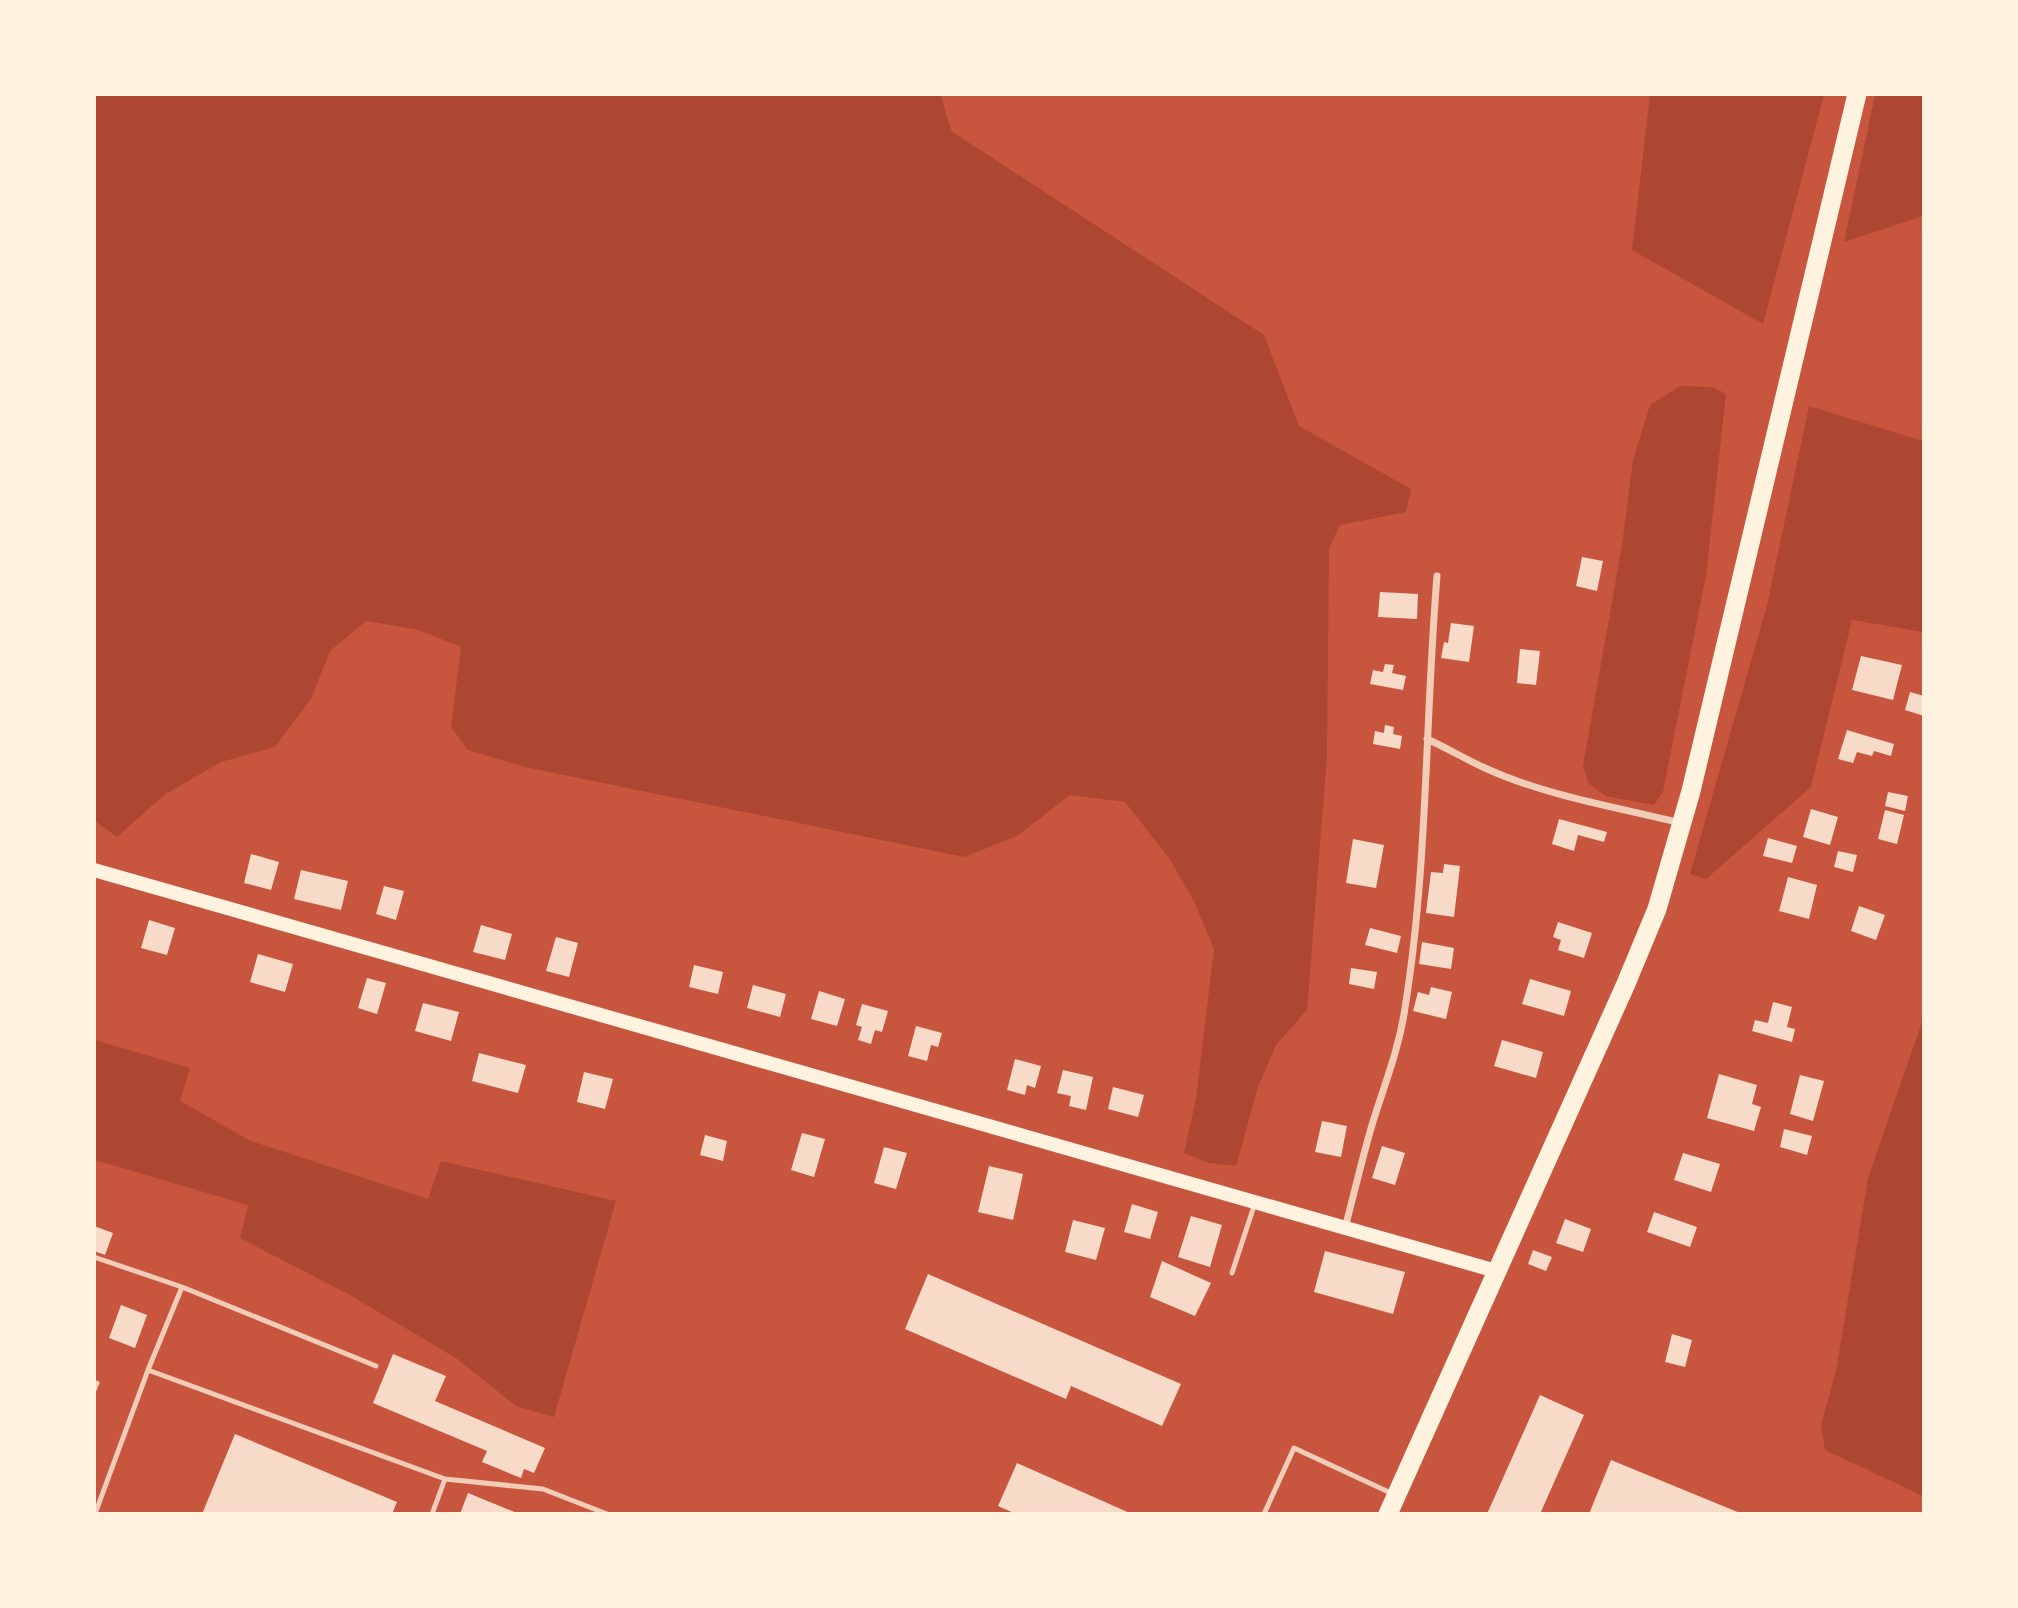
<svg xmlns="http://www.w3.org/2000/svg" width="2018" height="1608" viewBox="0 0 2018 1608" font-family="'IBM Plex Sans',sans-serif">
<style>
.green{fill:#ae4732}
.building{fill:#f7dbc8}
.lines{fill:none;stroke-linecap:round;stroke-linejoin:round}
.service{stroke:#f1ccb7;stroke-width:5}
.minor{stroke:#f1ccb7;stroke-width:7}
.secondary{stroke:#fff3e0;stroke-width:14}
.trunk{stroke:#fff3e0;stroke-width:19}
</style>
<rect width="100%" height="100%" fill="#c8553d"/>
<path class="green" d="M 95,94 L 941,95 L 951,131 L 1264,335 L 1299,426 L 1411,489 L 1406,512 L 1340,525 L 1329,548 L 1327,756 L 1307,1010 L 1276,1045 L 1258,1087 L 1236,1166 L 1208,1163 L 1184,1153 L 1196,1099 L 1214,949 L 1195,903 L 1169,858 L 1125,802 L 1070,795 L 1017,836 L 964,857 L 525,767 L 468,750 L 451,727 L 461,647 L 419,630 L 366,621 L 330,651 L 311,699 L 275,747 L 221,762 L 164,795 L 117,837 L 95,821 Z
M 1650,95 L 1824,95 L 1763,324 L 1632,250 Z
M 1875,95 L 1923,95 L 1923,216 L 1844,242 Z
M 1680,386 L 1713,387 L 1726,394 L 1706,575 L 1663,792 L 1654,805 L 1606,796 L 1588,783 L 1583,766 L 1622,545 L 1633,460 L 1650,405 Z
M 1809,406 L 1923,441 L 1923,632 L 1852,620 L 1811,787 L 1706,879 L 1690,874 L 1767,605 Z
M 1923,1019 L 1923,1496 L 1825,1450 L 1821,1425 L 1836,1371 L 1868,1178 Z
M 95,1040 L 190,1068 L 180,1101 L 251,1141 L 428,1199 L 441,1161 L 616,1201 L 554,1417 L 516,1406 L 456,1358 L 348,1294 L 240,1238 L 248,1205 L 95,1160 Z"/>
<path class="building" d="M 1582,557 L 1603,561 L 1597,591 L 1576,586 Z
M 1380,592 L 1418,594 L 1417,619 L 1378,617 Z
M 1451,623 L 1474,626 L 1469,662 L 1441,658 L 1444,642 L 1448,643 Z
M 1520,649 L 1540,651 L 1536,685 L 1517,683 Z
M 1861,656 L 1902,665 L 1893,700 L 1852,690 Z
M 1385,664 L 1394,665 L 1392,673 L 1406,676 L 1403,690 L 1370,684 L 1373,670 L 1383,672 Z
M 1910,692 L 1924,696 L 1924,716 L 1905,710 Z
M 1385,725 L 1394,727 L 1393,734 L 1402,736 L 1400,749 L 1373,744 L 1375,731 L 1384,733 Z
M 1847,730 L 1894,744 L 1891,756 L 1874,751 L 1872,756 L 1857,752 L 1853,763 L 1838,759 Z
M 1888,792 L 1908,796 L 1905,811 L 1885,806 Z
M 1811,809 L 1838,817 L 1830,845 L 1803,837 Z
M 1885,810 L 1904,815 L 1897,844 L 1878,839 Z
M 1559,819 L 1607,832 L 1604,842 L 1578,835 L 1574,851 L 1552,844 Z
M 1768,838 L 1797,846 L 1792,863 L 1763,856 Z
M 1353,839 L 1384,845 L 1376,888 L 1346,883 Z
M 1838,851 L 1857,855 L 1853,872 L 1834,867 Z
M 251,854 L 279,862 L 271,890 L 244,883 Z
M 1444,864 L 1460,866 L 1454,917 L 1426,913 L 1431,872 L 1443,873 Z
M 301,870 L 348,881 L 341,910 L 294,899 Z
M 1788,877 L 1817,885 L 1809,919 L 1779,911 Z
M 384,886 L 404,891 L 396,920 L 376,914 Z
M 1859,906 L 1885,915 L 1876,940 L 1851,931 Z
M 149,920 L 175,928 L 167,955 L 141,948 Z
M 1558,922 L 1592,933 L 1584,958 L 1558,950 L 1561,940 L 1553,937 Z
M 481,925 L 512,934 L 505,960 L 473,952 Z
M 1370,928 L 1401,936 L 1397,953 L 1365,945 Z
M 556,937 L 578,943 L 569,977 L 546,971 Z
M 1422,942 L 1454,948 L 1451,969 L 1419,964 Z
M 258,954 L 293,964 L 285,992 L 250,982 Z
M 694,965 L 723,972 L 718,994 L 689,987 Z
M 1351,968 L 1377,972 L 1374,989 L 1349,984 Z
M 367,978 L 386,983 L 377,1014 L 358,1008 Z
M 1530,979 L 1571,991 L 1564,1016 L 1522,1004 Z
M 753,985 L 786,994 L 780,1017 L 747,1008 Z
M 1431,987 L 1452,992 L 1446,1019 L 1413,1011 L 1418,992 L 1429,995 Z
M 819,991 L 845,999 L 837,1026 L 811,1019 Z
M 1773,1002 L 1792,1007 L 1787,1027 L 1795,1029 L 1792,1042 L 1752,1031 L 1755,1020 L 1768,1023 Z
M 423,1003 L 459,1012 L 451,1041 L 415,1031 Z
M 862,1004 L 888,1011 L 882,1032 L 875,1030 L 871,1044 L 858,1040 L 862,1027 L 856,1025 Z
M 916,1026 L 942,1033 L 938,1047 L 931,1045 L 927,1061 L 908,1056 Z
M 1502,1040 L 1543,1052 L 1536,1078 L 1494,1066 Z
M 479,1053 L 526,1065 L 518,1093 L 472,1081 Z
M 1015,1059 L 1041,1066 L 1035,1088 L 1027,1085 L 1025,1095 L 1007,1090 Z
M 1063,1070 L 1093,1077 L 1086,1110 L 1069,1106 L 1071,1096 L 1057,1093 Z
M 584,1072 L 613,1079 L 605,1109 L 577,1102 Z
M 1719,1074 L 1757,1085 L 1752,1104 L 1761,1107 L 1754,1131 L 1707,1118 Z
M 1800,1075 L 1824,1081 L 1813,1121 L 1790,1114 Z
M 1113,1087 L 1144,1095 L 1138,1117 L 1108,1109 Z
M 1322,1121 L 1347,1126 L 1341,1157 L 1315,1152 Z
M 1784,1129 L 1812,1136 L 1807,1155 L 1780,1147 Z
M 802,1133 L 825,1139 L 814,1177 L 791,1170 Z
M 705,1135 L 727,1141 L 723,1161 L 700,1155 Z
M 1382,1146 L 1405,1153 L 1395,1185 L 1372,1178 Z
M 884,1147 L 907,1153 L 896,1189 L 874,1183 Z
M 1683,1153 L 1720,1164 L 1711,1192 L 1674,1180 Z
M 989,1166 L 1023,1174 L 1013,1220 L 978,1212 Z
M 1132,1204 L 1158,1212 L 1150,1239 L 1124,1232 Z
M 1654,1212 L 1697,1227 L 1690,1247 L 1647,1232 Z
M 1191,1216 L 1222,1225 L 1210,1267 L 1178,1257 Z
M 1565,1219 L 1591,1229 L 1583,1252 L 1556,1243 Z
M 1073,1220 L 1105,1228 L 1096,1260 L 1065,1252 Z
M 94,1226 L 113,1233 L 105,1255 L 94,1251 Z
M 1533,1250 L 1552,1257 L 1546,1271 L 1528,1264 Z
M 1325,1251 L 1405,1272 L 1393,1314 L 1314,1292 Z
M 1162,1261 L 1211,1283 L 1195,1316 L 1150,1297 Z
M 928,1274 L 1181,1384 L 1162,1426 L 1071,1386 L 1066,1399 L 905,1329 Z
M 121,1305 L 147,1315 L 135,1348 L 109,1338 Z
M 1672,1334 L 1692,1340 L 1685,1367 L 1665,1362 Z
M 393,1354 L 446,1376 L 435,1401 L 545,1448 L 534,1473 L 524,1469 L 521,1478 L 482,1462 L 487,1451 L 373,1403 Z
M 1540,1395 L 1584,1415 L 1540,1514 L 1487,1514 Z
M 235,1434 L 397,1502 L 392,1514 L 202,1514 Z
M 1611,1460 L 1740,1513 L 1740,1514 L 1589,1514 Z
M 1017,1463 L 1132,1514 L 1016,1514 L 998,1506 Z
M 468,1493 L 517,1513 L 517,1514 L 460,1514 Z"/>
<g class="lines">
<path class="service" d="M 94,1257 L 182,1287 L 376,1366
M 1232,1273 L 1255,1203
M 148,1370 L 182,1287
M 94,1390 L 97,1383
M 445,1479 L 543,1489 L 607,1514
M 95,1514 L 148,1370 L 445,1479 L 432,1514
M 1264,1514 L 1294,1448 L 1393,1494"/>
<path class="minor" d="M 1427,739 C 1447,748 1465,759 1485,768 C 1546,796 1616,807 1681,823
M 1345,1228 C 1354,1194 1362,1159 1372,1125 C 1384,1086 1399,1049 1405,1008 C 1428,866 1425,720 1437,576"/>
<path class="secondary" d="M 94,870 L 1496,1271"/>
<path class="trunk" d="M 1388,1514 L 1625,986 L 1657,909 L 1691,791 L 1857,94"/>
</g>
<rect width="2018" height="1608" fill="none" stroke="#fff3e0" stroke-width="192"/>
</svg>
